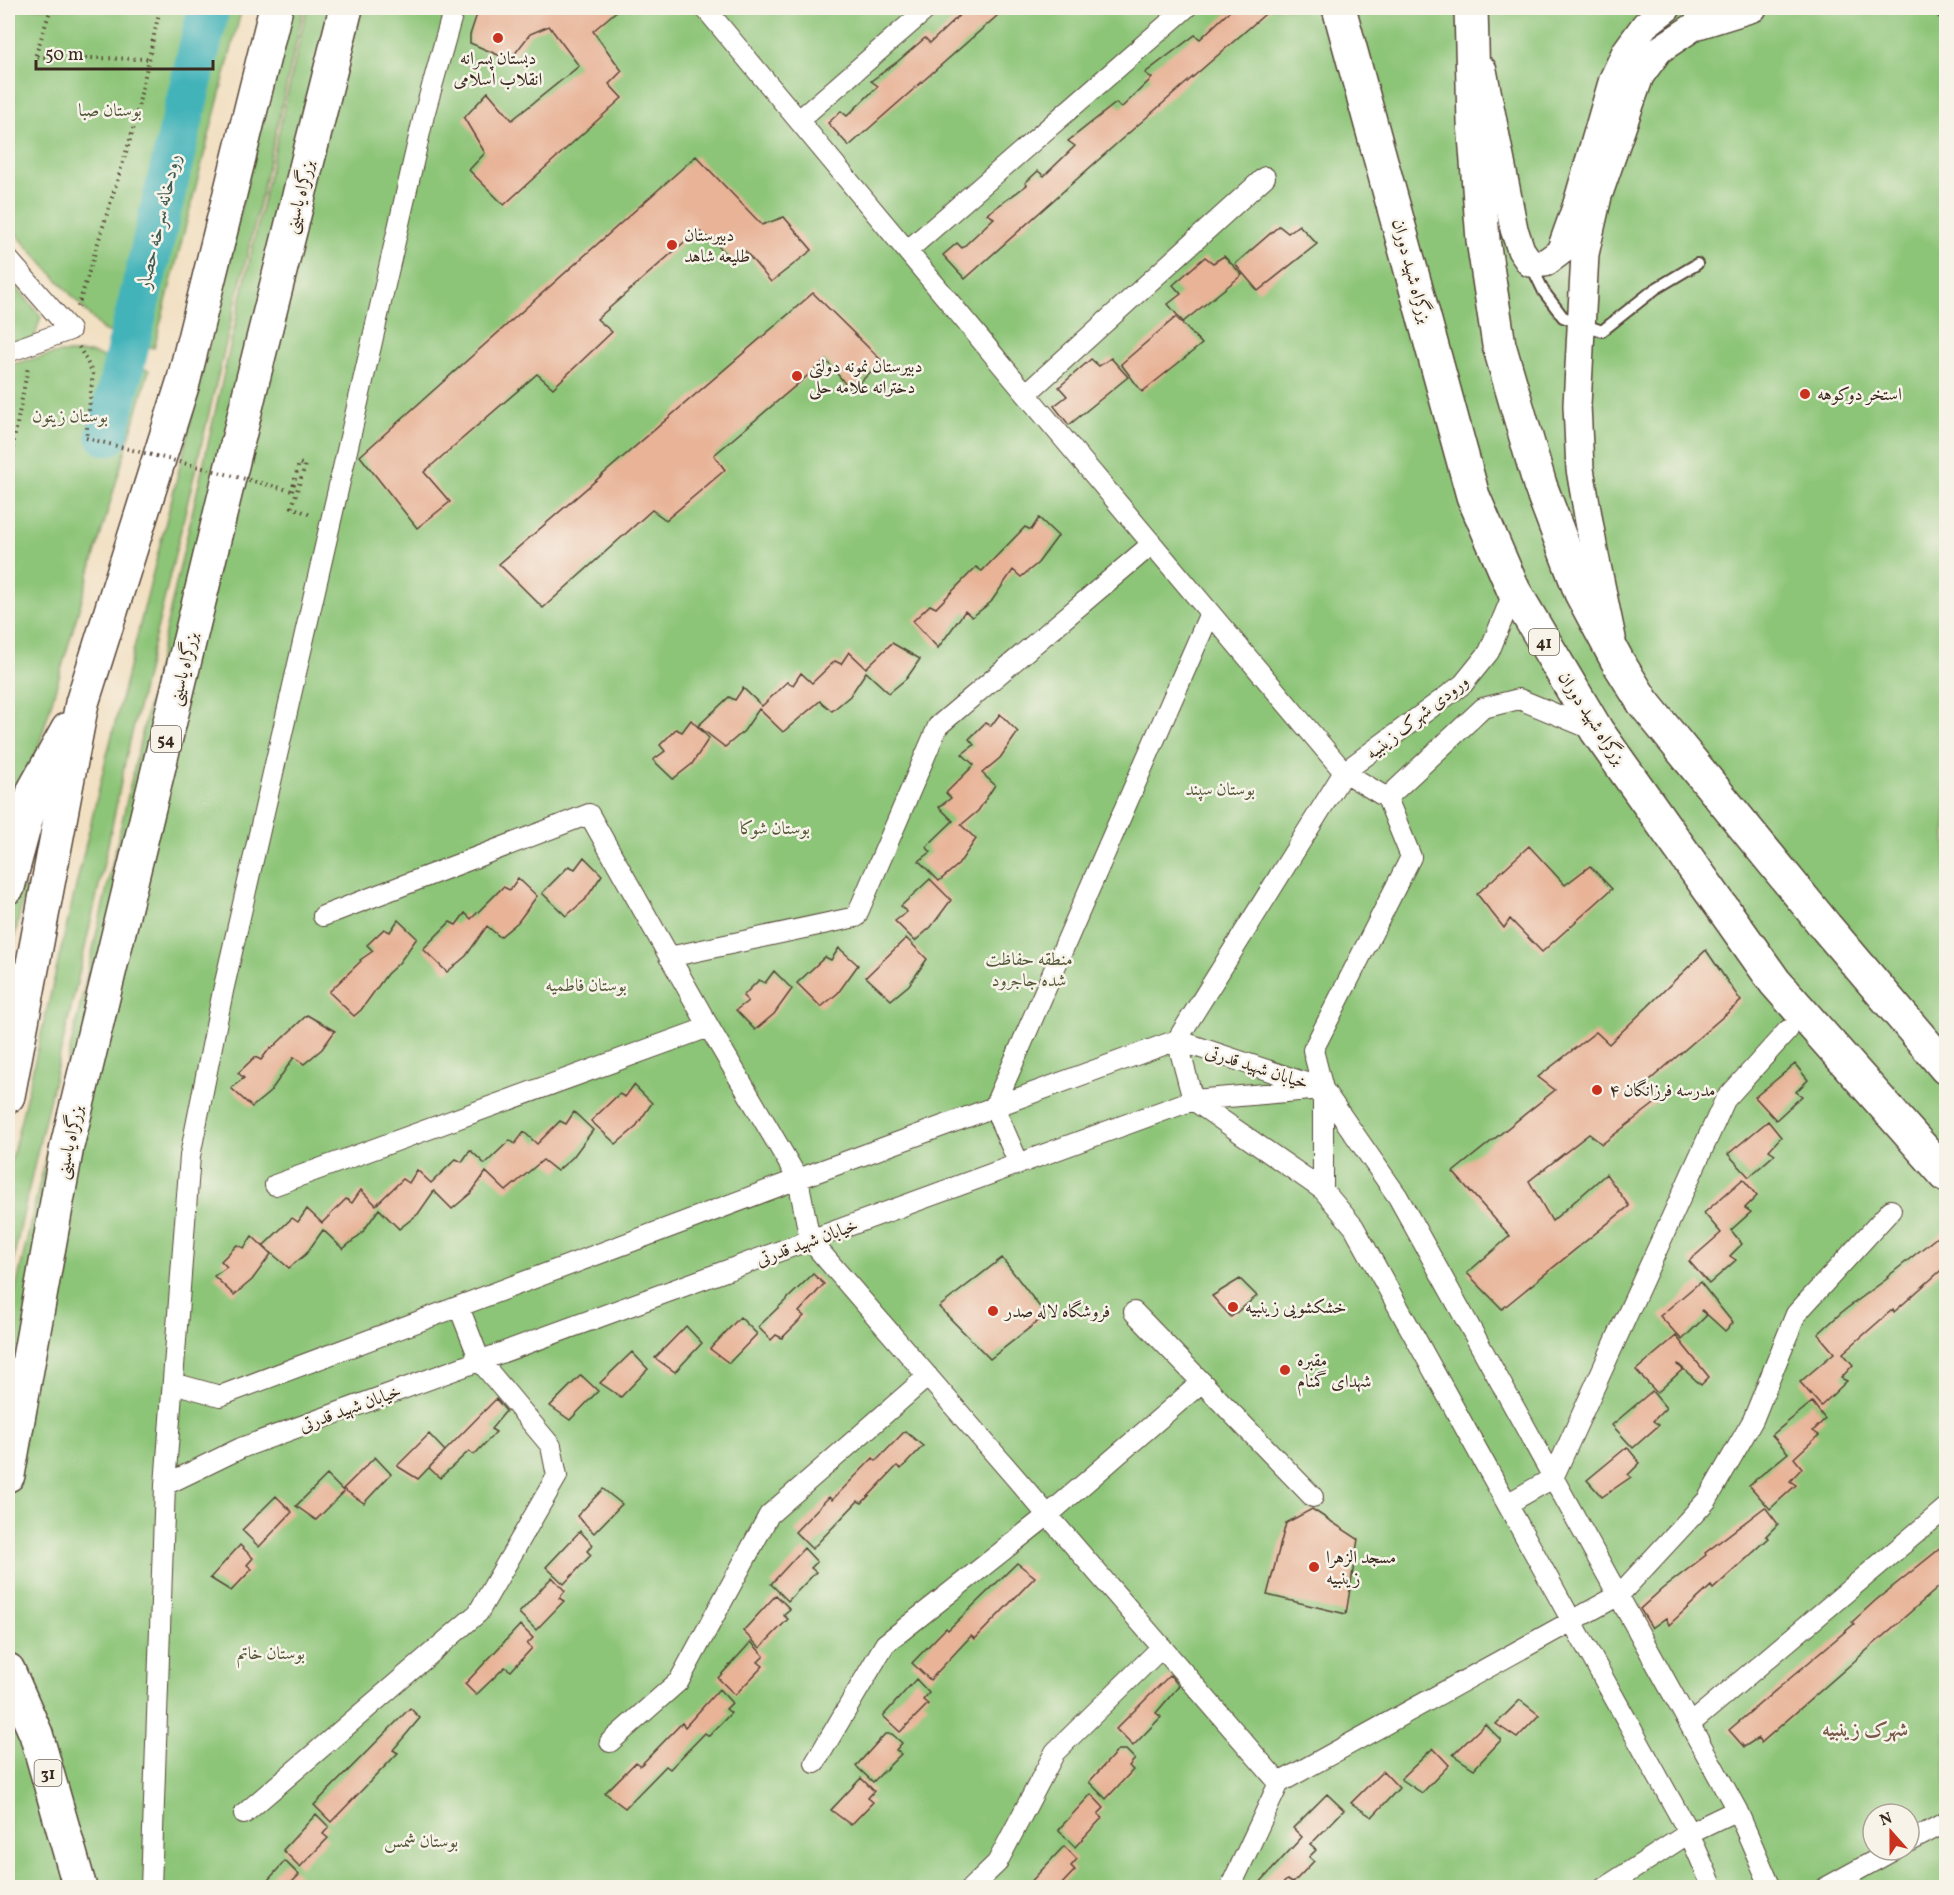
<svg xmlns="http://www.w3.org/2000/svg" width="1954" height="1895" viewBox="0 0 1954 1895" font-family="Vollkorn,Amiri,serif">
<style>
.green{fill:#8dc578;stroke:#64784b;stroke-width:1.5;fill-rule:evenodd}
.lines{fill:none;stroke-linecap:round;stroke-linejoin:round}
.river{stroke:#43b3b9;stroke-width:42}
.building{fill:#e8b397}
.service-casing{stroke:#564537;stroke-width:14}
.minor-casing{stroke:#564537;stroke-width:22}
.secondary-casing{stroke:#564537;stroke-width:30}
.trunk-casing{stroke:#564537;stroke-width:36}
.path{stroke:#564537;stroke-width:4;stroke-dasharray:1.5 4.5;stroke-linecap:butt}
.service{stroke:#fff;stroke-width:10}
.minor{stroke:#fff;stroke-width:20}
.secondary{stroke:#fff;stroke-width:27}
.trunk{stroke:#fff;stroke-width:33}
.path-bridge{stroke:#564537;stroke-width:4;stroke-dasharray:1.5 4.5;stroke-linecap:butt}
.poi-dot{fill:#c8321e;stroke:#f7f3e8;stroke-width:2}
.labels{text-anchor:middle;stroke-width:5;stroke-linejoin:round;paint-order:stroke}
.shield{fill:#f7f3e8;stroke:#73665b;stroke-width:1.5}
.shield-label{font-size:16px;font-weight:bold;fill:#3b2a1e}
.poi-label{font-size:18px;fill:#3b2a1e;stroke:#f7f3e8;text-anchor:start}
.park-label{font-size:18px;fill:#545839;stroke:#f7f3e8}
.street-label{font-size:18px;fill:#3b2a1e;stroke:#f7f3e8}
.water-label{font-size:20px;font-style:italic;fill:#3e5a54;stroke:#f7f3e8}
.neighbourhood-label{font-size:20px;font-weight:bold;fill:#785a48;stroke:#f7f3e8}
</style>
<rect width="100%" height="100%" fill="#f7f3e8"/>
<filter id="ink" filterUnits="userSpaceOnUse"><feTurbulence type="fractalNoise" baseFrequency=".0167" numOctaves="2"/><feDisplacementMap in="SourceGraphic" scale="12" xChannelSelector="R" yChannelSelector="G"/><feConvolveMatrix kernelMatrix="1 2 1 2 8 2 1 2 1" color-interpolation-filters="sRGB"/></filter>
<filter id="wash" filterUnits="userSpaceOnUse"><feTurbulence type="fractalNoise" baseFrequency=".008" numOctaves="4" result="noise"/><feDisplacementMap in="SourceGraphic" scale="24" xChannelSelector="R" yChannelSelector="G"/><feGaussianBlur stdDeviation="1.35" result="paint"/><feColorMatrix in="noise" values="0 0 0 0 0 0 0 0 0 0 0 0 0 0 0 0 0 1.4 0 .05"/><feComposite in="paint" operator="in"/></filter>
<g filter="url(#wash)">
<rect width="100%" height="100%" fill="#f2e0c3"/>
<path class="green" d="M 8,8 L 242,8 L 154,348 L 103,330 L 8,225 Z
M 288,8 L 304,8 L 257,214 L 125,762 C 91,938 44,1110 8,1285 L 8,1177 L 11,1162 L 105,763 L 183,454 Z
M 307,8 L 1946,8 L 1946,1887 L 8,1888 L 8,1323 ZM 1873,1814 L 1909,1814 L 1909,1850 L 1873,1850 Z
M 8,277 L 41,316 L 33,343 L 8,346 Z
M 58,353 L 90,353 L 149,370 L 8,851 L 8,365 Z
M 26,885 L 8,967 L 8,913 L 14,892 Z"/>
<g class="lines">
<path class="river" d="M 107,435 L 209,8"/>
</g>
<g id="blocks">
<path class="building" d="M 479,8 L 620,8 L 593,31 L 622,71 L 609,84 L 622,98 L 504,205 L 469,170 L 485,153 L 464,118 L 488,92 L 512,120 L 579,66 L 549,26 L 530,34 L 510,60 L 470,43 L 470,35 Z
M 967,8 L 1006,8 L 849,146 L 828,123 L 841,111 L 847,116 L 878,86 L 871,81 L 897,62 L 925,38 L 930,43 Z
M 1233,8 L 1272,8 L 1123,138 L 965,279 L 943,255 L 957,243 L 962,248 L 994,218 L 987,214 L 1027,185 L 1025,183 L 1038,171 L 1044,176 L 1075,146 L 1068,141 L 1116,103 L 1121,108 L 1152,78 L 1145,73 L 1195,35 L 1200,39 Z
M 696,156 L 762,225 L 784,217 L 812,250 L 771,282 L 745,251 L 736,261 L 698,230 L 597,319 L 612,332 L 553,388 L 537,374 L 424,472 L 450,502 L 417,528 L 360,456 Z
M 1299,225 L 1317,244 L 1258,291 L 1235,264 L 1279,226 L 1288,233 Z
M 1224,256 L 1242,275 L 1183,322 L 1168,304 L 1181,294 L 1173,285 L 1205,257 L 1213,263 Z
M 813,293 L 882,361 L 851,391 L 826,360 L 714,455 L 725,470 L 666,520 L 652,510 L 543,608 L 499,564 Z
M 1176,317 L 1202,344 L 1142,392 L 1121,364 Z
M 1111,358 L 1128,377 L 1069,425 L 1054,406 L 1067,396 L 1059,387 L 1091,359 L 1099,366 Z
M 1039,518 L 1058,536 L 1038,563 L 1021,577 L 1013,570 L 991,602 L 972,617 L 965,611 L 938,648 L 913,621 L 930,605 L 936,608 L 976,567 L 982,571 L 1025,527 L 1031,530 Z
M 892,643 L 920,659 L 907,678 L 889,693 L 866,672 L 850,696 L 832,711 L 820,701 L 783,732 L 759,709 L 744,731 L 725,747 L 698,726 L 729,697 L 735,700 L 743,688 L 762,706 L 761,707 L 787,682 L 793,685 L 801,673 L 812,683 L 835,661 L 841,664 L 849,652 L 866,668 Z
M 1000,714 L 1018,732 L 1000,758 L 982,773 L 995,785 L 978,811 L 961,825 L 976,839 L 958,865 L 939,881 L 919,861 L 931,852 L 926,847 L 953,821 L 939,807 L 951,798 L 946,793 L 974,765 L 962,754 L 974,745 L 969,739 L 985,723 L 991,726 Z
M 691,720 L 709,738 L 692,764 L 673,779 L 653,760 L 665,751 L 660,745 L 676,729 L 682,732 Z
M 1529,846 L 1565,885 L 1590,866 L 1612,889 L 1542,952 L 1510,919 L 1504,928 L 1477,894 Z
M 584,857 L 602,875 L 585,900 L 566,916 L 542,893 L 569,866 L 575,869 Z
M 518,878 L 537,896 L 518,922 L 500,937 L 487,926 L 466,956 L 447,972 L 423,949 L 450,922 L 456,925 L 465,913 L 471,919 L 503,887 L 510,890 Z
M 930,879 L 951,900 L 931,927 L 915,941 L 895,921 L 907,912 L 901,906 Z
M 398,920 L 417,938 L 399,963 L 387,974 L 361,1010 L 354,1016 L 329,992 L 361,961 L 360,960 L 373,951 L 367,945 L 384,929 L 390,932 Z
M 906,938 L 927,959 L 909,985 L 891,1000 L 866,977 Z
M 839,948 L 858,965 L 838,993 L 821,1007 L 797,983 L 825,957 L 831,960 Z
M 1706,950 L 1741,1001 L 1643,1086 L 1658,1101 L 1602,1144 L 1589,1134 L 1529,1181 L 1552,1221 L 1606,1174 L 1629,1206 L 1502,1309 L 1467,1273 L 1510,1236 L 1453,1172 L 1555,1090 L 1538,1077 L 1596,1032 L 1609,1044 Z
M 774,971 L 792,989 L 774,1014 L 755,1030 L 736,1010 L 748,1001 L 743,996 L 759,980 L 765,983 Z
M 307,1015 L 335,1031 L 322,1049 L 304,1064 L 294,1057 L 270,1092 L 252,1107 L 231,1088 L 244,1078 L 238,1073 L 255,1057 L 261,1060 L 270,1048 L 271,1049 Z
M 1795,1064 L 1808,1080 L 1796,1092 L 1802,1096 L 1776,1120 L 1755,1097 Z
M 634,1085 L 652,1103 L 635,1128 L 616,1144 L 591,1121 L 619,1094 L 625,1097 Z
M 574,1112 L 593,1130 L 573,1157 L 557,1171 L 543,1160 L 506,1191 L 486,1172 L 471,1193 L 452,1209 L 434,1191 L 418,1214 L 399,1229 L 379,1209 L 362,1233 L 343,1249 L 323,1230 L 306,1254 L 289,1268 L 263,1246 L 292,1218 L 298,1222 L 307,1209 L 322,1223 L 346,1199 L 352,1203 L 361,1190 L 376,1205 L 403,1179 L 409,1183 L 417,1170 L 431,1183 L 456,1159 L 462,1162 L 470,1150 L 485,1164 L 510,1140 L 515,1144 L 524,1132 L 537,1144 L 560,1121 L 566,1124 Z
M 1768,1121 L 1781,1137 L 1769,1150 L 1775,1154 L 1749,1177 L 1728,1154 Z
M 1743,1179 L 1757,1196 L 1745,1208 L 1751,1212 L 1731,1230 L 1742,1244 L 1730,1256 L 1736,1260 L 1709,1284 L 1689,1261 L 1721,1233 L 1704,1213 Z
M 1947,1229 L 1947,1265 L 1894,1312 L 1893,1309 L 1843,1353 L 1853,1365 L 1841,1378 L 1847,1381 L 1821,1406 L 1800,1382 L 1834,1353 L 1818,1334 L 1842,1312 L 1888,1278 L 1887,1277 Z
M 252,1236 L 271,1254 L 252,1280 L 234,1295 L 214,1276 L 227,1267 L 221,1261 L 237,1245 L 244,1248 Z
M 1002,1258 L 1046,1315 L 990,1359 L 939,1307 Z
M 813,1274 L 824,1284 L 799,1312 L 804,1316 L 782,1338 L 776,1335 L 771,1340 L 758,1327 Z
M 1240,1279 L 1257,1296 L 1231,1317 L 1212,1296 Z
M 1700,1282 L 1733,1323 L 1725,1331 L 1702,1310 L 1701,1311 L 1707,1315 L 1682,1340 L 1660,1316 Z
M 740,1317 L 757,1334 L 729,1363 L 710,1349 Z
M 686,1326 L 702,1343 L 675,1372 L 655,1358 Z
M 1676,1336 L 1709,1377 L 1701,1385 L 1678,1364 L 1677,1365 L 1683,1369 L 1657,1393 L 1636,1370 Z
M 632,1352 L 648,1369 L 621,1397 L 600,1383 Z
M 581,1375 L 598,1391 L 570,1420 L 550,1406 Z
M 1652,1391 L 1666,1408 L 1653,1421 L 1659,1425 L 1633,1448 L 1612,1425 Z
M 496,1399 L 506,1411 L 491,1429 L 496,1432 L 474,1455 L 469,1451 L 440,1478 L 429,1468 L 445,1451 L 418,1479 L 397,1466 L 429,1434 L 445,1451 Z
M 1812,1402 L 1825,1419 L 1813,1431 L 1819,1435 L 1794,1458 L 1802,1468 L 1790,1481 L 1796,1485 L 1770,1509 L 1749,1485 L 1788,1453 L 1772,1435 Z
M 905,1431 L 923,1446 L 901,1469 L 897,1466 L 862,1503 L 858,1501 L 812,1549 L 795,1532 L 829,1497 L 832,1500 L 873,1458 L 876,1461 Z
M 1627,1447 L 1640,1463 L 1628,1475 L 1631,1477 L 1602,1497 L 1587,1480 Z
M 375,1457 L 391,1474 L 364,1503 L 343,1489 Z
M 327,1475 L 344,1492 L 316,1520 L 296,1506 Z
M 603,1489 L 622,1504 L 594,1533 L 577,1516 Z
M 276,1496 L 292,1512 L 259,1547 L 242,1530 Z
M 1765,1507 L 1778,1524 L 1766,1536 L 1769,1538 L 1713,1589 L 1711,1586 L 1669,1625 L 1666,1618 L 1652,1628 L 1640,1609 L 1662,1589 L 1706,1555 L 1705,1553 Z
M 1312,1509 L 1358,1539 L 1346,1614 L 1267,1595 L 1286,1523 Z
M 580,1531 L 593,1545 L 587,1551 L 591,1555 L 564,1584 L 546,1567 Z
M 1947,1543 L 1947,1580 L 1761,1743 L 1758,1738 L 1744,1747 L 1729,1730 L 1854,1624 L 1852,1622 L 1876,1600 Z
M 240,1545 L 253,1558 L 247,1565 L 252,1569 L 231,1591 L 210,1578 Z
M 804,1548 L 817,1562 L 811,1568 L 816,1572 L 788,1601 L 771,1584 Z
M 1017,1563 L 1035,1577 L 975,1639 L 971,1636 L 930,1680 L 912,1663 L 946,1628 L 948,1630 Z
M 552,1577 L 565,1591 L 559,1598 L 564,1601 L 536,1630 L 519,1613 Z
M 776,1595 L 790,1609 L 783,1615 L 788,1619 L 760,1648 L 743,1631 Z
M 520,1625 L 533,1638 L 527,1644 L 532,1648 L 511,1671 L 505,1667 L 476,1695 L 465,1684 Z
M 751,1642 L 764,1656 L 758,1662 L 763,1666 L 735,1695 L 718,1678 Z
M 1170,1675 L 1179,1686 L 1156,1713 L 1161,1717 L 1133,1746 L 1116,1729 Z
M 916,1679 L 929,1693 L 923,1700 L 928,1704 L 900,1732 L 883,1716 Z
M 719,1689 L 732,1703 L 726,1709 L 731,1713 L 709,1736 L 705,1733 L 670,1769 L 666,1766 L 625,1808 L 605,1793 L 636,1762 L 640,1766 L 682,1723 L 685,1727 Z
M 1520,1700 L 1539,1715 L 1517,1738 L 1496,1724 Z
M 410,1708 L 420,1718 L 393,1750 L 398,1753 L 331,1822 L 314,1805 Z
M 1485,1724 L 1501,1740 L 1474,1769 L 1453,1755 Z
M 885,1734 L 892,1734 L 902,1743 L 896,1750 L 901,1754 L 873,1782 L 856,1766 Z
M 1433,1748 L 1449,1765 L 1422,1793 L 1401,1779 Z
M 1118,1750 L 1126,1750 L 1135,1759 L 1129,1766 L 1133,1770 L 1106,1799 L 1089,1782 Z
M 1383,1771 L 1399,1788 L 1372,1817 L 1351,1803 Z
M 861,1778 L 874,1791 L 868,1798 L 873,1802 L 851,1825 L 831,1810 Z
M 1091,1794 L 1104,1808 L 1098,1814 L 1102,1818 L 1075,1847 L 1058,1830 Z
M 1327,1794 L 1344,1810 L 1310,1845 L 1316,1850 L 1309,1857 L 1314,1861 L 1293,1883 L 1287,1880 L 1279,1887 L 1256,1887 L 1302,1837 L 1293,1828 Z
M 316,1814 L 329,1827 L 323,1834 L 328,1838 L 300,1867 L 283,1850 Z
M 1064,1846 L 1077,1859 L 1071,1866 L 1075,1870 L 1059,1887 L 1026,1887 Z
M 285,1861 L 299,1875 L 287,1887 L 262,1887 Z"/>
</g>
</g>
<g filter="url(#ink)">
<use href="#blocks" fill-opacity="0" stroke="#564537" stroke-width="1.5"/>
<g class="lines">
<defs>
<path id="service" d="M 1937,8 L 1946,15
M 1531,265 L 1544,292 L 1563,317 L 1602,331 L 1655,289 L 1697,264"/>
<path id="minor" d="M 705,8 L 1026,394 L 1344,772 L 1387,798 L 1411,857 L 1313,1050 L 1323,1089 L 1398,1197 L 1737,1810 L 1771,1888
M 799,120 L 928,8
M 907,251 L 1186,8
M 8,259 L 70,330 L 8,352
M 1026,394 L 1265,177
M 1514,591 L 1489,652 L 1463,684 L 1344,772 L 1177,1040 L 1193,1100 L 1323,1190 L 1354,1227 L 1689,1833 L 1713,1888
M 1387,798 L 1483,708 L 1519,699 L 1594,730
M 323,916 L 589,814 L 709,1027 L 798,1179 L 810,1240 L 1279,1783
M 669,957 L 856,917 L 938,726 L 1152,544
M 1019,1164 L 994,1107 L 1210,613
M 275,1185 L 709,1027
M 1323,1190 L 1323,1089
M 1134,1312 L 1313,1497
M 173,1383 L 220,1396 L 798,1179 L 1177,1040 L 1315,1086
M 165,1485 L 241,1448 L 1193,1100 L 1323,1089
M 1507,1504 L 1553,1478 L 1725,1100 L 1788,1030
M 1690,1724 L 1946,1508
M 610,1742 L 679,1681 L 769,1515 L 928,1376
M 815,1763 L 885,1644 L 1048,1515 L 1202,1382
M 244,1814 L 478,1613 L 557,1476 L 551,1446 L 480,1361 L 459,1307
M 1909,1842 L 1946,1822
M 151,1888 L 165,1485 L 190,1156 L 223,991 L 424,115 L 454,8
M 971,1888 L 997,1863 L 1055,1752 L 1162,1647
M 1230,1888 L 1279,1783 L 1619,1595 L 1707,1500 L 1753,1420 L 1796,1314 L 1891,1210
M 1604,1888 L 1689,1833 L 1737,1810
M 1825,1888 L 1894,1850"/>
<path id="secondary" d="M 1483,70 L 1514,229 L 1521,250 L 1530,263 L 1545,263 L 1560,252 L 1576,207 L 1613,79 L 1626,51 L 1645,25 L 1667,8
M 1612,638 L 1594,551 L 1580,469 L 1577,405 L 1585,254 L 1598,196 L 1640,76 L 1659,50 L 1695,26 L 1753,8"/>
<path id="trunk" d="M 1339,8 L 1473,496 L 1514,591 L 1597,731 L 1775,982 L 1946,1175
M 1471,8 L 1474,122 L 1483,240 L 1499,345 L 1540,485 L 1581,593 L 1618,662 L 1643,702 L 1826,927 L 1946,1068
M 8,887 L 34,790 L 68,729
M 8,1096 L 82,703 L 183,383 L 276,8
M 8,1475 L 67,1146 L 251,387 L 346,8
M 8,1670 L 36,1734 L 80,1888"/>
</defs>
<use href="#service" class="service-casing"/>
<use href="#minor" class="minor-casing"/>
<use href="#secondary" class="secondary-casing"/>
<use href="#trunk" class="trunk-casing"/>
<path class="path" d="M 51,8 L 35,57 L 149,59
M 78,307 L 133,130 L 160,8
M 79,347 L 93,373 L 86,438
M 8,471 L 28,367
M 292,491 L 299,463 L 305,465 L 292,507 L 313,516"/>
<use href="#service" class="service"/>
<use href="#minor" class="minor"/>
<use href="#secondary" class="secondary"/>
<use href="#trunk" class="trunk"/>
<path class="path-bridge" d="M 86,438 L 292,491"/>
</g>
</g>
<g class="poi-dot">
<circle cx="498" cy="38" r="6"/>
<circle cx="672" cy="245" r="6"/>
<circle cx="797" cy="376" r="6"/>
<circle cx="1805" cy="394" r="6"/>
<circle cx="1597" cy="1090" r="6"/>
<circle cx="1233" cy="1307" r="6"/>
<circle cx="993" cy="1311" r="6"/>
<circle cx="1285" cy="1370" r="6"/>
<circle cx="1314" cy="1567" r="6"/>
</g>
<g class="labels">
<g class="shield">
<rect x="1529" y="629" width="30" height="26" rx="4.5"/>
<rect x="151" y="726" width="30" height="26" rx="4.5"/>
<rect x="34.5" y="1760" width="27" height="26" rx="4.5"/>
</g>
<g class="shield-label">
<text x="1544" y="648">41</text>
<text x="166" y="745">54</text>
<text x="48" y="1779">31</text>
</g>
<g class="poi-label">
<text x="498" y="64" text-anchor="middle">دبستان پسرانه<tspan x="498" dy="21">انقلاب اسلامی</tspan></text>
<text x="684" y="241">دبیرستان<tspan x="684" dy="21">طلیعه شاهد</tspan></text>
<text x="809" y="372">دبیرستان نمونه دولتی<tspan x="809" dy="21">دخترانه علامه حلی</tspan></text>
<text x="1817" y="400">استخر دوکوهه</text>
<text x="1609" y="1096">مدرسه فرزانگان ۴</text>
<text x="1245" y="1313">خشکشویی زینبیه</text>
<text x="1005" y="1317">فروشگاه لاله صدر</text>
<text x="1297" y="1366">مقبره<tspan x="1297" dy="21">شهدای گمنام</tspan></text>
<text x="1326" y="1563">مسجد الزهرا<tspan x="1326" dy="21">زینبیه</tspan></text>
</g>
<g class="park-label">
<text x="110" y="116">بوستان صبا</text>
<text x="70" y="422">بوستان زیتون</text>
<text x="1220" y="795">بوستان سپند</text>
<text x="775" y="834">بوستان شوکا</text>
<text x="1029" y="965">منطقه حفاظت<tspan x="1029" dy="21">شده جاجرود</tspan></text>
<text x="586" y="991">بوستان فاطمیه</text>
<text x="271" y="1659">بوستان خاتم</text>
<text x="421" y="1847">بوستان شمس</text>
</g>
<g class="street-label">
<text transform="translate(299 197) rotate(-76)" y="6">بزرگراه یاسینی</text>
<text transform="translate(1412 271) rotate(75)" y="6">بزرگراه شهید دوران</text>
<text transform="translate(183 669) rotate(-76)" y="6">بزرگراه یاسینی</text>
<text transform="translate(1417 717) rotate(-38)" y="6">ورودی شهرک زینبیه</text>
<text transform="translate(1592 718) rotate(57)" y="6">بزرگراه شهید دوران</text>
<text transform="translate(1257 1067) rotate(18)" y="6">خیابان شهید قدرتی</text>
<text transform="translate(69 1142) rotate(-78)" y="6">بزرگراه یاسینی</text>
<text transform="translate(807 1242) rotate(-20)" y="6">خیابان شهید قدرتی</text>
<text transform="translate(350 1408) rotate(-20)" y="6">خیابان شهید قدرتی</text>
</g>
<g class="water-label">
<text transform="translate(158 221) rotate(-77)" y="7">رودخانه سرخه حصار</text>
</g>
<g class="neighbourhood-label">
<text x="1865" y="1736">شهرک زینبیه</text>
</g>
</g>
<rect width="1954" height="1895" fill="none" stroke="#f7f3e8" stroke-width="30"/>
<g transform="translate(1891 1832) rotate(339)"><circle r="28" fill="#f7f3e8" stroke="#aca397" stroke-width="1.5"/>
<path d="M0-4.5L10 22L0 15L-10 22Z" fill="#c8321e"/>
<text y="-9" font-size="16" font-weight="bold" text-anchor="middle" fill="#3b2a1e">N</text>
</g>
<path d="M36 60v9h177v-9" fill="none" stroke="#3b2a1e" stroke-width="3"/>
<text x="45" y="60" font-size="18" fill="#3b2a1e" stroke="#f7f3e8" stroke-width="4.5" paint-order="stroke">50 m</text>
</svg>
